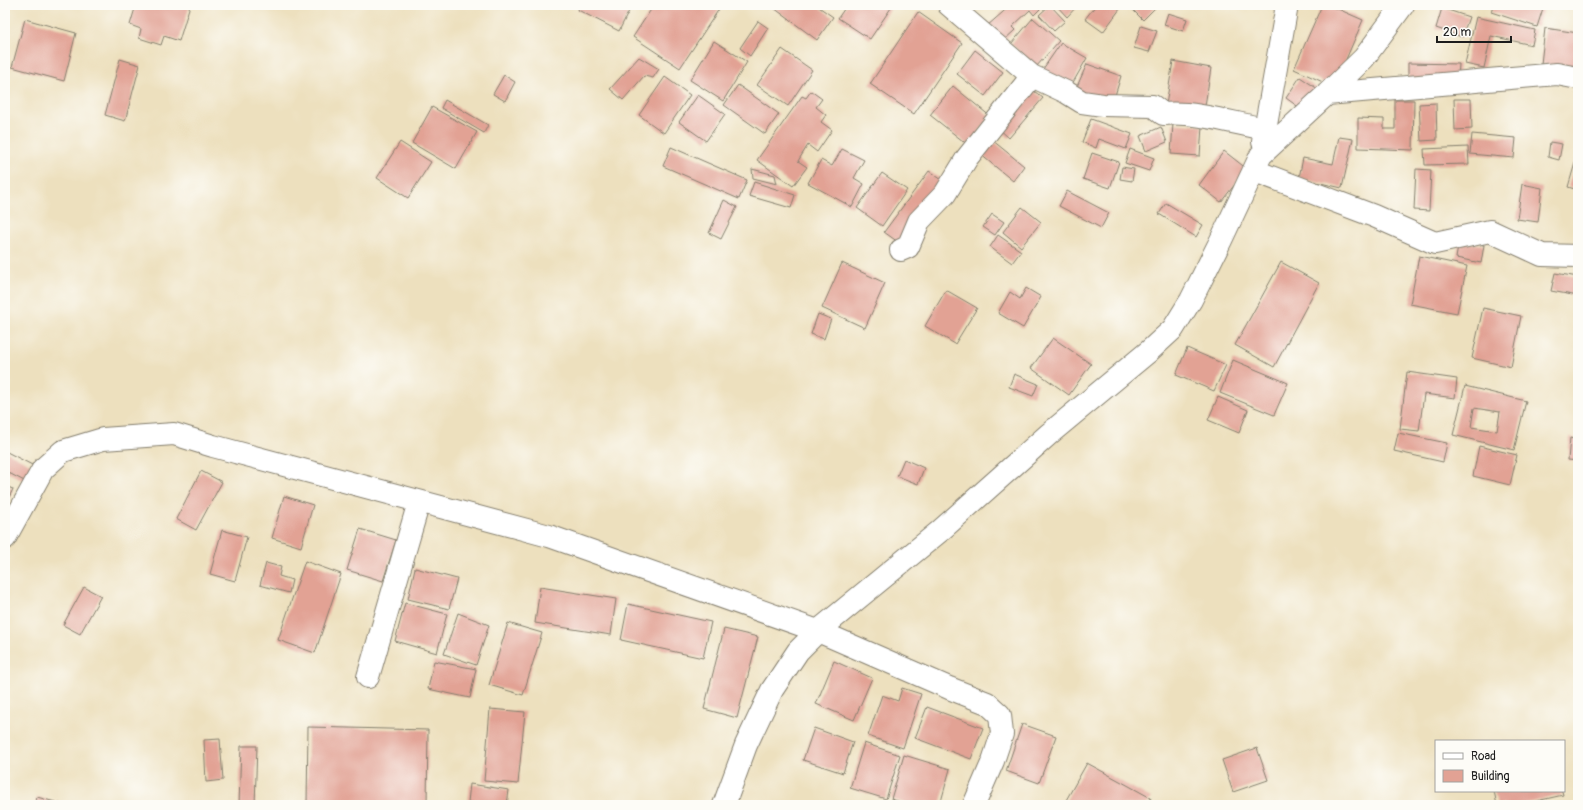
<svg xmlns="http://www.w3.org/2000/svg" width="1583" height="810" viewBox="0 0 1583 810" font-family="Pangolin,sans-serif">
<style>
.building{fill:#e2a294;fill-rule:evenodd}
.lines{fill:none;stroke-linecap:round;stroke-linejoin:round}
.street-casing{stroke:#847e6d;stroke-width:24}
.street{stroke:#fff;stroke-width:22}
</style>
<rect width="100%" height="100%" fill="#fdfcf7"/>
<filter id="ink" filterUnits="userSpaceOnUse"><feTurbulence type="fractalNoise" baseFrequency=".025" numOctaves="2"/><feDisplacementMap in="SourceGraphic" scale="8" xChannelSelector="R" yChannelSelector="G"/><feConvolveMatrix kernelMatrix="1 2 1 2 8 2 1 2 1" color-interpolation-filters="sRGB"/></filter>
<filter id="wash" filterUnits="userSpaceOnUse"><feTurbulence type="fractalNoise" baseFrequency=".012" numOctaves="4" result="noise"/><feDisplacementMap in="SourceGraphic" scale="16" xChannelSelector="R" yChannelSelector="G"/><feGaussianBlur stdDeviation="0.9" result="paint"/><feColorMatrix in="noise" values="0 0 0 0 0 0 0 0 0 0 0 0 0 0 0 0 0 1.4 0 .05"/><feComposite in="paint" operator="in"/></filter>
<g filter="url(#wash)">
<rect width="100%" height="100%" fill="#ede0be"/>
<g id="blocks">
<path class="building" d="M 136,5 L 190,5 L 179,41 L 164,36 L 161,45 L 139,38 L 141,29 L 130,25 Z
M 580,5 L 632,5 L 619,31 L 578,10 Z
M 654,5 L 721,6 L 680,68 L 633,37 Z
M 776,5 L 816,5 L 833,17 L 817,40 L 774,8 Z
M 847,5 L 893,5 L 870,39 L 838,18 Z
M 1011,5 L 1044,5 L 1034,15 L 1030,10 L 1012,27 L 1015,30 L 1002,42 L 987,26 Z
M 1050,5 L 1065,21 L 1054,31 L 1039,15 Z
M 1056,5 L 1078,5 L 1067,17 Z
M 1096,5 L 1115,5 L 1120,9 L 1103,32 L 1085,19 Z
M 1128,5 L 1158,5 L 1143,20 Z
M 1322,5 L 1329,5 L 1363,20 L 1334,87 L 1294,69 Z
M 1493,5 L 1522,5 L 1528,7 L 1528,5 L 1544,5 L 1537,27 L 1491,12 Z
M 1442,8 L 1469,17 L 1462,37 L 1436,28 Z
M 918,12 L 962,43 L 914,114 L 870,84 Z
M 1168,13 L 1187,19 L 1183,31 L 1164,25 Z
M 1476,17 L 1535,30 L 1532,45 L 1491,36 L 1484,68 L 1465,64 Z
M 1033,18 L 1059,41 L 1036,67 L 1011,44 Z
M 25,19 L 76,33 L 64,81 L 12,67 Z
M 758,21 L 768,28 L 750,56 L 740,48 Z
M 1141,26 L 1157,31 L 1149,52 L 1134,48 Z
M 1545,28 L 1578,33 L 1578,69 L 1541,64 Z
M 714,41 L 747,62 L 723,101 L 690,80 Z
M 1061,43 L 1087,58 L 1071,86 L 1043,69 Z
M 782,49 L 812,70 L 788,106 L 757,85 Z
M 975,50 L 1003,72 L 985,96 L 957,74 Z
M 639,57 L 659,69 L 653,78 L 644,76 L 623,100 L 610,89 Z
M 120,59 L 140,65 L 125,121 L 105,115 Z
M 1173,61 L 1211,68 L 1204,112 L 1166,105 Z
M 1408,63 L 1459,64 L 1458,79 L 1408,79 Z
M 1087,64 L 1121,76 L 1113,102 L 1075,91 Z
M 504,75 L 515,82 L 505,101 L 493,94 Z
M 665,77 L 690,95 L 664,133 L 639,115 Z
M 1300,77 L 1318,89 L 1304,111 L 1286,98 Z
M 738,85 L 779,114 L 765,134 L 724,105 Z
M 953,86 L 991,117 L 968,145 L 930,115 Z
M 1030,88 L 1043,98 L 1009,138 L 997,127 Z
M 811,91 L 822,99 L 816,107 L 826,115 L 821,122 L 832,130 L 817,152 L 808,145 L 798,161 L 807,167 L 793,186 L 757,160 L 802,96 L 806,98 Z
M 698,95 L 725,114 L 706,141 L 679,122 Z
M 1454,99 L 1471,99 L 1472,129 L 1455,130 Z
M 445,100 L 488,125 L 484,133 L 441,108 Z
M 1395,100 L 1414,100 L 1413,150 L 1358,148 L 1358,118 L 1384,119 L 1384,129 L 1395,129 Z
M 1436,103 L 1437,140 L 1421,141 L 1419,104 Z
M 432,107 L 477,132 L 456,169 L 412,143 Z
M 1091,119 L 1132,134 L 1126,149 L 1099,139 L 1096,148 L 1082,142 Z
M 1173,123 L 1202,126 L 1200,156 L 1171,154 Z
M 1161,127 L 1167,142 L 1146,151 L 1140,136 Z
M 1472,134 L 1516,138 L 1514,158 L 1470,154 Z
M 1339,137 L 1353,139 L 1342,188 L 1299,178 L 1303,158 L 1333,164 Z
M 992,140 L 1024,166 L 1013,181 L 980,154 Z
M 400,142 L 431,162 L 408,198 L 377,178 Z
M 1550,142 L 1562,144 L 1559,160 L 1548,157 Z
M 671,147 L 747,180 L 739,199 L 663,166 Z
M 1468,147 L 1469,164 L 1425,165 L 1424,149 Z
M 842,149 L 864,160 L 854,178 L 864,184 L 852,207 L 808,183 L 821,160 L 832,166 Z
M 1130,149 L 1154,158 L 1149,171 L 1125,163 Z
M 1224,151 L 1247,169 L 1221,202 L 1199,185 Z
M 1092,153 L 1119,162 L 1110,188 L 1083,179 Z
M 1575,163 L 1578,164 L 1578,190 L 1568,187 Z
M 1122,167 L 1134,169 L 1132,181 L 1120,179 Z
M 752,169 L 775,175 L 777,184 L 753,178 Z
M 1416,169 L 1431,170 L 1429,211 L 1414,210 Z
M 929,171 L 942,180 L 898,242 L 884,232 Z
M 882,173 L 907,190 L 882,226 L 857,208 Z
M 754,182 L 795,195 L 791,208 L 749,196 Z
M 1522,184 L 1542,188 L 1538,222 L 1517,219 Z
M 1067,191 L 1109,213 L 1101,228 L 1059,206 Z
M 724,200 L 737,207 L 721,239 L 709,233 Z
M 1166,203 L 1203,225 L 1196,237 L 1159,214 Z
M 1022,207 L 1041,222 L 1021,247 L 1003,232 Z
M 992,214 L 1004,222 L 995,235 L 983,227 Z
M 998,235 L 1021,251 L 1012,263 L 990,247 Z
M 1459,241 L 1484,245 L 1481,263 L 1456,258 Z
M 1419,256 L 1467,266 L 1457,313 L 1410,304 Z
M 1281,262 L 1319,283 L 1274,367 L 1235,345 Z
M 842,263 L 885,283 L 865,328 L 822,308 Z
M 1555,273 L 1578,277 L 1578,296 L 1551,291 Z
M 1026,288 L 1041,297 L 1023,328 L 998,313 L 1010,292 L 1020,299 Z
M 946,290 L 977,308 L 955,344 L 925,326 Z
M 1483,308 L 1521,316 L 1511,367 L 1472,358 Z
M 818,314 L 831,319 L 824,339 L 811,334 Z
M 1053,338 L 1091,364 L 1069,395 L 1031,368 Z
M 1187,348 L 1226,365 L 1214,391 L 1176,375 Z
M 1233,360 L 1288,383 L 1274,415 L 1220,393 Z
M 1407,372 L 1457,379 L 1455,398 L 1424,394 L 1419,431 L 1400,429 Z
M 1014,374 L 1038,384 L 1033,396 L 1009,387 Z
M 1465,386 L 1526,401 L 1514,450 L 1453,435 ZM 1474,408 L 1500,412 L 1497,431 L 1471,427 Z
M 1218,397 L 1248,410 L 1239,433 L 1208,420 Z
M 1398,433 L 1447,443 L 1443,462 L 1394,451 Z
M 1570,438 L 1578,440 L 1578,461 L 1568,460 Z
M 1479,446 L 1517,455 L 1510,485 L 1473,476 Z
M 5,451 L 38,468 L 30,484 L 5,471 Z
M 904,459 L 924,468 L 918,484 L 897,476 Z
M 201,471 L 222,482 L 196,530 L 176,519 Z
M 5,486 L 13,489 L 5,506 Z
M 284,496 L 313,505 L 301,547 L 272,538 Z
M 360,529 L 396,540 L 383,581 L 347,570 Z
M 222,530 L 247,537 L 235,581 L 210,574 Z
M 305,561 L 341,574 L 315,653 L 278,640 Z
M 266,563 L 281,567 L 279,576 L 292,580 L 289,593 L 260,585 Z
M 415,568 L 457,579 L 449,609 L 408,599 Z
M 84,587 L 101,596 L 80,634 L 63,625 Z
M 540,587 L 616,599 L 611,635 L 535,623 Z
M 405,603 L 447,614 L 437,653 L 395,641 Z
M 628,604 L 711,622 L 703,658 L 621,640 Z
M 458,613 L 489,625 L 476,665 L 444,654 Z
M 508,623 L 542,633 L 523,695 L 489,685 Z
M 724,629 L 758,637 L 737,718 L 704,709 Z
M 434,661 L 476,669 L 470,698 L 428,689 Z
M 834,661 L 872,678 L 854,720 L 816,704 Z
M 902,688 L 921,694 L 903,748 L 868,736 L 882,695 L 898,701 Z
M 927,707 L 983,728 L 971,759 L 915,738 Z
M 490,709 L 525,712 L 518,784 L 484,781 Z
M 1022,724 L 1056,736 L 1039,783 L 1006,771 Z
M 308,727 L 428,730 L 427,805 L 307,805 Z
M 814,728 L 853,742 L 843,773 L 803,760 Z
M 220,739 L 223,780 L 206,782 L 204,740 Z
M 864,743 L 900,755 L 886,799 L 850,788 Z
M 241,746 L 257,746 L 255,805 L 239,805 Z
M 1257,748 L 1268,780 L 1233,792 L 1222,760 Z
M 904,755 L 950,769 L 940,805 L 911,805 L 891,799 Z
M 1087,763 L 1151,798 L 1147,805 L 1070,805 L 1065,802 Z
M 470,784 L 509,790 L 507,805 L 491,805 L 468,802 Z
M 1494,791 L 1562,791 L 1563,795 L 1519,805 L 1497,805 Z
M 37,797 L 66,805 L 35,805 Z"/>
</g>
</g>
<g filter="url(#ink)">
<use href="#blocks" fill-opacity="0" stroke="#847e6d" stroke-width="1"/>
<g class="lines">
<defs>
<path id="street" d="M 949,5 L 1032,76 L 1066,92 L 1082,102 L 1103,105 L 1153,106 L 1163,114 C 1195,111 1233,123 1265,129
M 1327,94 L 1557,74 L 1578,78
M 1263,142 L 1286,11 L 1285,5
M 1255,171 L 1374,216 L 1435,243 L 1490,231 L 1542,255 L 1578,256
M 901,250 L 908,247 L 919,221 L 945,194 L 967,158 L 1032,76
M 5,538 L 43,469 L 63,451 L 103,439 L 174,434 L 213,446 L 549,536 L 818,631 L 949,688 L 987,703 L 1000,715 L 1002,734 L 993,761 L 974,805
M 368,677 L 419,502
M 724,805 L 746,745 L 772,690 L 798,651 L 818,631 L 940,531 L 1049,434 L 1148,352 L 1173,329 L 1191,300 L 1221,240 L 1261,155 L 1327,94 L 1364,58 L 1403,5"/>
</defs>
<use href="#street" class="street-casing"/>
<use href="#street" class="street"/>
</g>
</g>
<rect width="1583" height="810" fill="none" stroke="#fdfcf7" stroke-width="20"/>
<rect x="1435" y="740" width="130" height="52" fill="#fdfcf7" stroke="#a3a29f"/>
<rect x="1443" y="753" width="20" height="6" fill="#ffffff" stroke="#a3a29f"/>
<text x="1471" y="760" font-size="12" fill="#1c1c1c">Road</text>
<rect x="1443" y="770" width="20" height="12" fill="#e2a294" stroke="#a3a29f"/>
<text x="1471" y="780" font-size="12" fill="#1c1c1c">Building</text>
<path d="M1437 36v6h74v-6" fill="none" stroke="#1c1c1c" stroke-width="2"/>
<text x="1443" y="36" font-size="12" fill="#1c1c1c" stroke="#fdfcf7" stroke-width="3" paint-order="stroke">20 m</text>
</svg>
